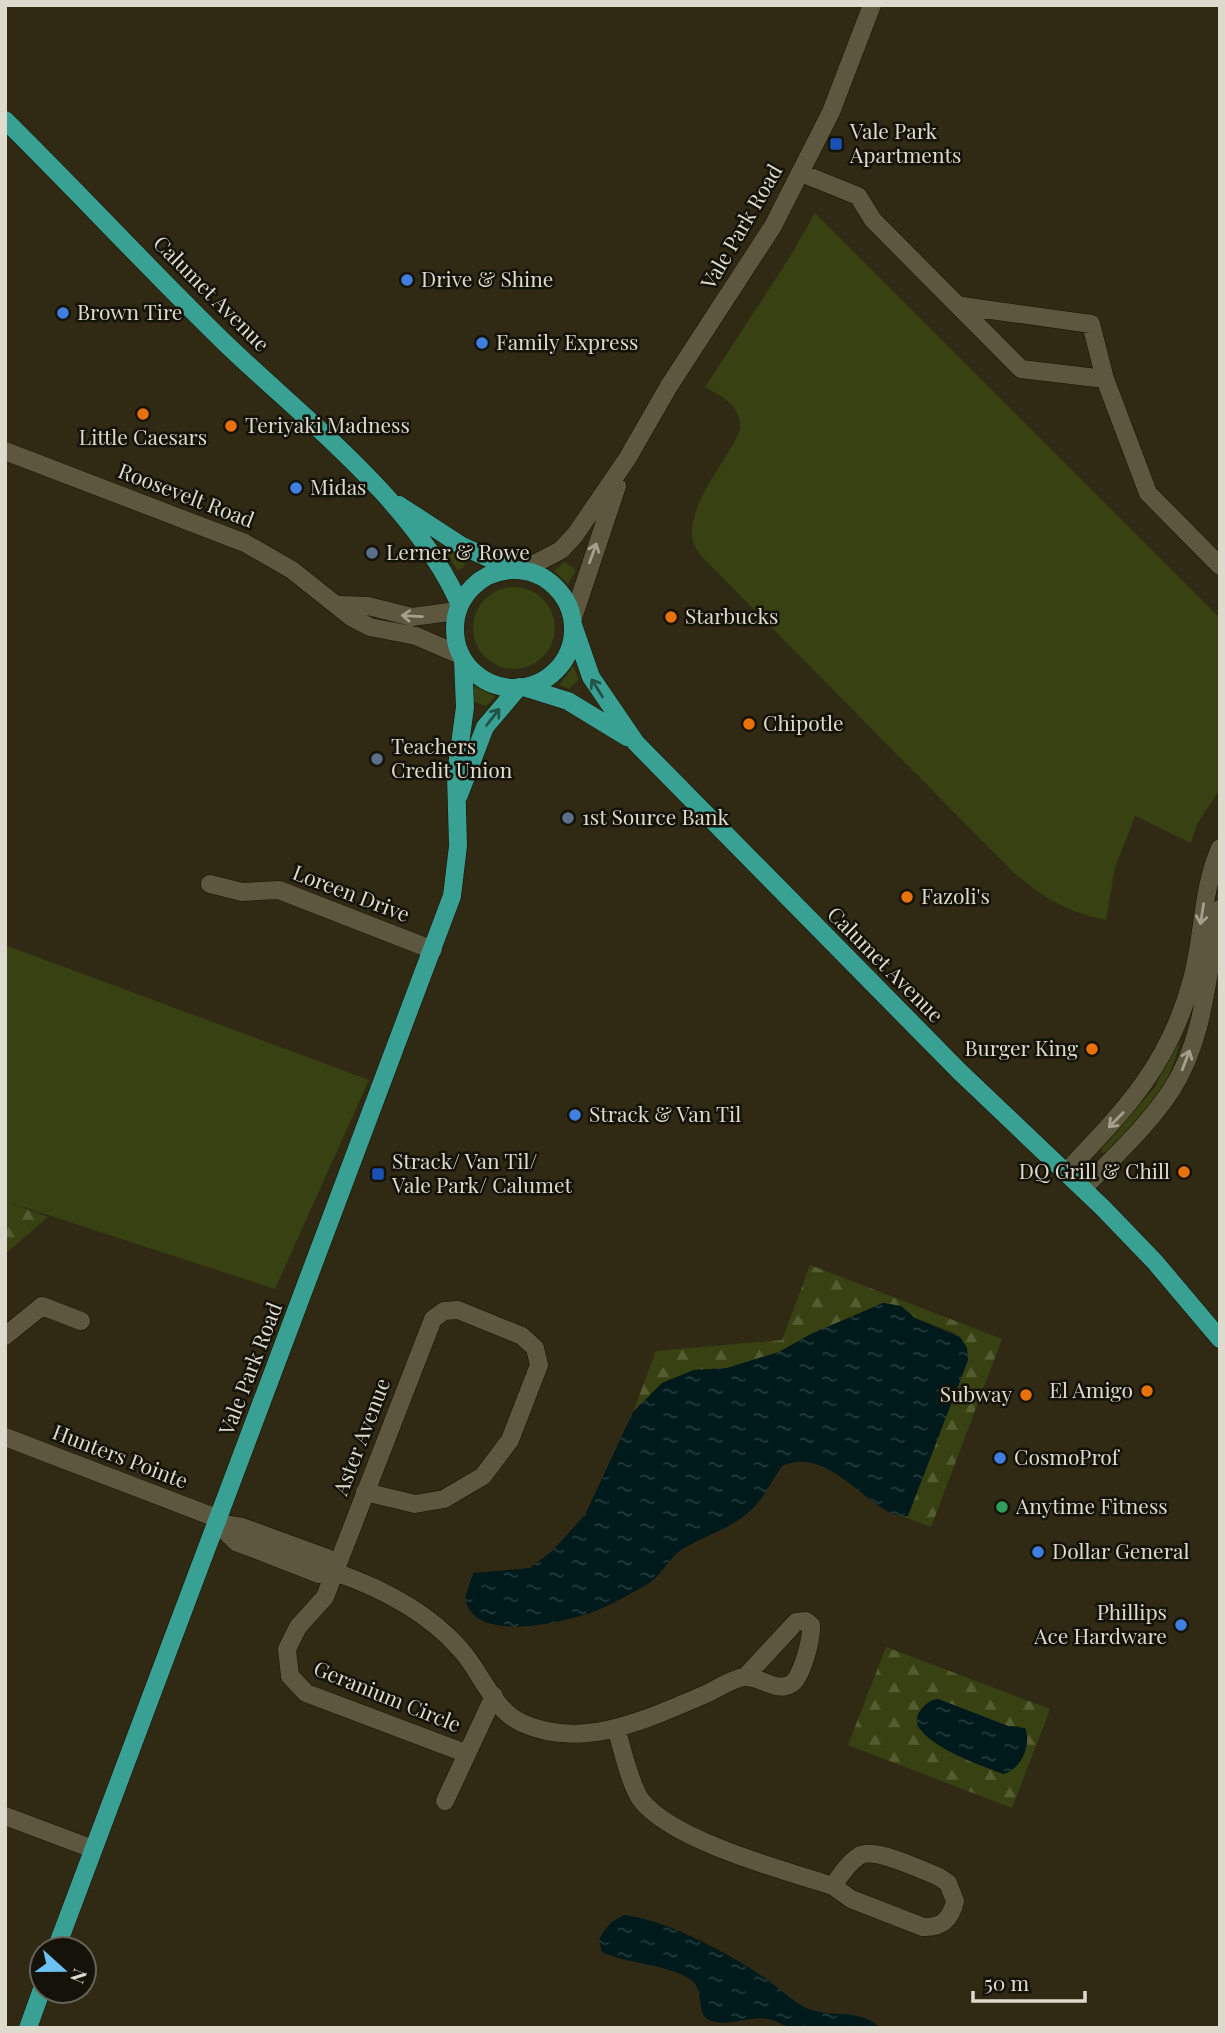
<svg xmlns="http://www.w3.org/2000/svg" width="1225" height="2033" viewBox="0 0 1225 2033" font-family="'Playfair Display',serif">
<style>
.green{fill:#374111}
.forest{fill:url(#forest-firs);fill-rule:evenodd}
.water{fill:url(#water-ripples)}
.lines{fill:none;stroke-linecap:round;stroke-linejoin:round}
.minor-casing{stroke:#181201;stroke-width:19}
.major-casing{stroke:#181201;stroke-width:19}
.minor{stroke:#5d5740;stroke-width:18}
.major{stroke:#39a194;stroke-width:18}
.oneway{stroke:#a4a08e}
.oneway2{stroke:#255248}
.transit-dot{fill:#1a4fb4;stroke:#151209;stroke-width:2.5}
.shop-dot{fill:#3f7fe0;stroke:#151209;stroke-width:2.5}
.food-dot{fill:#e8710a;stroke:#151209;stroke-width:2.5}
.service-dot{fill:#5c6f8a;stroke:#151209;stroke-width:2.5}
.leisure-dot{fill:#2e9e5b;stroke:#151209;stroke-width:2.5}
.labels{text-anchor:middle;stroke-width:5;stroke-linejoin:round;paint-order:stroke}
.poi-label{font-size:21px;fill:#dedbce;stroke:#151209;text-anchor:start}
.street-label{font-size:21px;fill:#dedbce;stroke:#151209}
</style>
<defs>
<pattern id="forest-firs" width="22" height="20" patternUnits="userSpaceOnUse" patternTransform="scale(1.75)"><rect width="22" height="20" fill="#374111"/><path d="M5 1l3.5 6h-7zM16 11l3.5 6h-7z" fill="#545c32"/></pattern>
<pattern id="water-ripples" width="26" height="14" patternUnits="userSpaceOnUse" patternTransform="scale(1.75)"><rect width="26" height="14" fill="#001a1c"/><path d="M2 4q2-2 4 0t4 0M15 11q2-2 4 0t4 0" fill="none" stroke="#253b3c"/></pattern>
</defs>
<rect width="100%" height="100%" fill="#302a15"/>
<path class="green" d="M 815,213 L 1220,618 L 1220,789 L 1197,824 L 1191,843 L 1135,816 L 1115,868 L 1106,920 C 1068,913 1042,897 1013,872 L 705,560 C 701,555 695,548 693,542 C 684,508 727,461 740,430 C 741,405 725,399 705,387 L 788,260 Z
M 442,545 L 467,561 L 463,568 L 457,570 Z
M 565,562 L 576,570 L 568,584 L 554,571 Z
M473 628a41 41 0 1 1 82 0a41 41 0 1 1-82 0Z
M 573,666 L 579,679 L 569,689 L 559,685 Z
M 474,686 L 494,695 L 494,698 L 486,706 L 472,701 Z
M 5,945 L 369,1080 L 275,1289 L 5,1201 Z
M 1181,1031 C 1175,1086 1143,1114 1106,1152 L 1101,1153 L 1102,1147 L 1155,1087 Z"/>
<path class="forest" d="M 5,1201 L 48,1217 L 5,1254 Z
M 810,1265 L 1002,1339 L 931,1527 L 902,1516 L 908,1515 L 968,1360 L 955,1333 L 915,1318 L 901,1306 L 883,1303 L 811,1334 L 779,1352 L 727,1368 L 694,1370 L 662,1383 L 633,1412 L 656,1351 L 782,1340 Z
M 886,1647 L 1050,1709 L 1012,1808 L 848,1745 ZM 938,1699 L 1008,1726 L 1020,1726 L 1004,1774 C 973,1763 937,1751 916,1725 Z"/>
<path class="water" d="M 883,1303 L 901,1306 L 915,1318 L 960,1337 L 967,1348 L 968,1360 L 908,1516 C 872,1520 832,1443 782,1466 C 773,1479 765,1495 755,1506 C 734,1529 706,1534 681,1550 C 668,1559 661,1576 648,1584 C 630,1594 609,1606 590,1613 C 560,1623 473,1644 465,1598 L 473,1573 L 530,1568 L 552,1551 L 585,1515 L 633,1412 L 662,1383 L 694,1370 L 727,1368 L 779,1352 L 811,1334 Z
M 938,1699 L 1008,1726 L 1025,1728 C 1032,1745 1021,1769 1004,1774 C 985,1767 900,1738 920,1711 C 925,1704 930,1700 938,1699 Z
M 625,1915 C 669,1921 728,1953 765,1978 C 778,1987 790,1999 804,2007 C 826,2019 861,2007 880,2028 C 852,2028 821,2031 793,2028 C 785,2027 777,2020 768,2019 C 749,2015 728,2028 709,2020 C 696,2015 705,1988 690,1979 C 663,1963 631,1965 602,1952 L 599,1940 C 606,1927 611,1920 625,1915 Z"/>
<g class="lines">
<defs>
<path id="minor" d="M 801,173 L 858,196 L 873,220 L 1021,369 L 1105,379 L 1148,493 L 1220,566
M 962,306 L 1091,324 L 1105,379
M 5,451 L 245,543 L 292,570 L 351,617 L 370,627 L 416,636 L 460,655
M 523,570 L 561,550 L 575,535 L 627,459 L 669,386 L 773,226 L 831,112 L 872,5
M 340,605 L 368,606 L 412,617 L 457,611
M 573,618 L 617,486
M 210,884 L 242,892 L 279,890 L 433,950
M 1066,1172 C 1123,1112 1168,1067 1191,983 C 1204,938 1201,892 1220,848
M 1083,1189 C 1113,1157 1148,1126 1172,1089 C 1206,1036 1207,969 1220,909
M 5,1336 L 42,1306 L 81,1321
M 5,1437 L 219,1519
M 365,1492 L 415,1504 L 444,1499 L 483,1476 L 510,1440 L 539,1365 L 535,1348 L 522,1336 L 458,1310 L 444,1311 L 433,1319 L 325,1597 L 298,1627 L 287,1649 L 290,1676 L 306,1693 L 465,1753
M 217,1523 L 242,1527 L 327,1558 L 335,1572 L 319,1574 L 236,1542 Z
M 335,1572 C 381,1588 429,1613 461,1650 C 481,1672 493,1710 522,1723 C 584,1751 648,1718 706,1694 C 717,1689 733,1678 745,1677 C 760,1676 776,1693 791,1684 C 802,1678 812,1638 811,1625 L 806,1621 L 796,1622 L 745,1677
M 616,1728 C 622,1747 630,1785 641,1800 C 673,1841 783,1870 833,1886 C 840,1876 848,1863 859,1856 C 874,1846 921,1870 939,1877 L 948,1883 L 955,1901 C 951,1919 942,1928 923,1927 L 851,1899 L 833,1886
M 445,1801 L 494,1696
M 5,1816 L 93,1849"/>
<path id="major" d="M 5,120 C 79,193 150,270 225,343 C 306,421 414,501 460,605
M 399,505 L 462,546 L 515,570
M455 629a59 59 0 1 1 118 0a59 59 0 1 1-118 0Z
M 573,625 L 591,677 L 636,743 L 959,1071 L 1103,1208 L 1155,1262 L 1220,1339
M 523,687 L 568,701 L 627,737
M 459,795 L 485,727 L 519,687
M 56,1949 L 452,896 L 458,846 L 456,774 L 465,707 L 463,660
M 28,2028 L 42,1989"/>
</defs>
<use href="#minor" class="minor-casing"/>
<use href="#major" class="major-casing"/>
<use href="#minor" class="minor"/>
<use href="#major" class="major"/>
</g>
<defs><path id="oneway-shaft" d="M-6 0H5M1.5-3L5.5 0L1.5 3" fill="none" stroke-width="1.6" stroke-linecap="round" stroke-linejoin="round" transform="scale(1.75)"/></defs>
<g class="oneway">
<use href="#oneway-shaft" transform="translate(593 553) rotate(-70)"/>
<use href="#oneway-shaft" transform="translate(412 616) rotate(-177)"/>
<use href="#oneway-shaft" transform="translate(1202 914) rotate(99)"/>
<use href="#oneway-shaft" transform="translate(1186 1060) rotate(-69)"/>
<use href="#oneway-shaft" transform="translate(1116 1120) rotate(134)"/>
</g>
<g class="oneway2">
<use href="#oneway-shaft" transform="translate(597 688) rotate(-122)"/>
<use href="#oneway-shaft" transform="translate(493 717) rotate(-52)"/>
</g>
<g class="transit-dot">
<rect x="829" y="137" width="14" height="14" rx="3.5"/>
<rect x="371" y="1167" width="14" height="14" rx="3.5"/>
</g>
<g class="shop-dot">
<circle cx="407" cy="280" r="7"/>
<circle cx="63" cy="313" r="7"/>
<circle cx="482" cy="343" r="7"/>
<circle cx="296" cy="488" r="7"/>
<circle cx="575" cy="1115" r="7"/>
<circle cx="1000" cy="1458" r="7"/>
<circle cx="1038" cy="1552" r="7"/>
<circle cx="1181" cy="1625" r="7"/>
</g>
<g class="food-dot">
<circle cx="143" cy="414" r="7"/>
<circle cx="231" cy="426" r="7"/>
<circle cx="671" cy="617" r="7"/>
<circle cx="749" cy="724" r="7"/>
<circle cx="907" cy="897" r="7"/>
<circle cx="1092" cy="1049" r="7"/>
<circle cx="1184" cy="1172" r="7"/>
<circle cx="1147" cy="1391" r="7"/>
<circle cx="1026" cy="1395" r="7"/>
</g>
<g class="service-dot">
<circle cx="372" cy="553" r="7"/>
<circle cx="377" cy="759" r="7"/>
<circle cx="568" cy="818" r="7"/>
</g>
<circle class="leisure-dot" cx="1002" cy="1507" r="7"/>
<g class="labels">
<g class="poi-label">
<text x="850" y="139">Vale Park<tspan x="850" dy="24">Apartments</tspan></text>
<text x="421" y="287">Drive &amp; Shine</text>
<text x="77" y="320">Brown Tire</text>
<text x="496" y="350">Family Express</text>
<text x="245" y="433">Teriyaki Madness</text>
<text x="143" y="445" text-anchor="middle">Little Caesars</text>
<text x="310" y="495">Midas</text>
<text x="386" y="560">Lerner &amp; Rowe</text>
<text x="685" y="624">Starbucks</text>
<text x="763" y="731">Chipotle</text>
<text x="391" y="754">Teachers<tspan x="391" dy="24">Credit Union</tspan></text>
<text x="582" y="825">1st Source Bank</text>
<text x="921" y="904">Fazoli's</text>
<text x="1078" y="1056" text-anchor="end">Burger King</text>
<text x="589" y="1122">Strack &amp; Van Til</text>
<text x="392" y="1169">Strack/ Van Til/<tspan x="392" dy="24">Vale Park/ Calumet</tspan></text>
<text x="1170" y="1179" text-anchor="end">DQ Grill &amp; Chill</text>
<text x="1133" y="1398" text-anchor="end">El Amigo</text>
<text x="1012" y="1402" text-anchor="end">Subway</text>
<text x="1014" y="1465">CosmoProf</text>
<text x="1016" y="1514">Anytime Fitness</text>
<text x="1052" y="1559">Dollar General</text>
<text x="1167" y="1620" text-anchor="end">Phillips<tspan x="1167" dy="24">Ace Hardware</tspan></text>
</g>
<g class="street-label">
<text transform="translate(742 227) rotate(-60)" y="7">Vale Park Road</text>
<text transform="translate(211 294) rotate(45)" y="7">Calumet Avenue</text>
<text transform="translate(186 496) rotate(21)" y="7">Roosevelt Road</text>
<text transform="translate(351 894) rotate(21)" y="7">Loreen Drive</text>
<text transform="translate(885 965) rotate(45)" y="7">Calumet Avenue</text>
<text transform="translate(251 1369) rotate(-69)" y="7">Vale Park Road</text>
<text transform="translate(362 1437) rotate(-69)" y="7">Aster Avenue</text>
<text transform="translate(120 1457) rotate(21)" y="7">Hunters Pointe</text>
<text transform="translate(387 1697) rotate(22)" y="7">Geranium Circle</text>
</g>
</g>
<rect width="1225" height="2033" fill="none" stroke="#dedbce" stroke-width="14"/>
<g transform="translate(63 1970) rotate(111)"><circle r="33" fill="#151209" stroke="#656258" stroke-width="2"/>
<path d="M0-5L12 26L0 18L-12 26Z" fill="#6cc2f3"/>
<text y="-10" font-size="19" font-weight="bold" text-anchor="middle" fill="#dedbce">N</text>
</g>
<path d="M973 1991v10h112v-10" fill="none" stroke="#dedbce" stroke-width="3.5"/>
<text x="984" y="1991" font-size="21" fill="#dedbce" stroke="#151209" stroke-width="5" paint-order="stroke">50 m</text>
</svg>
